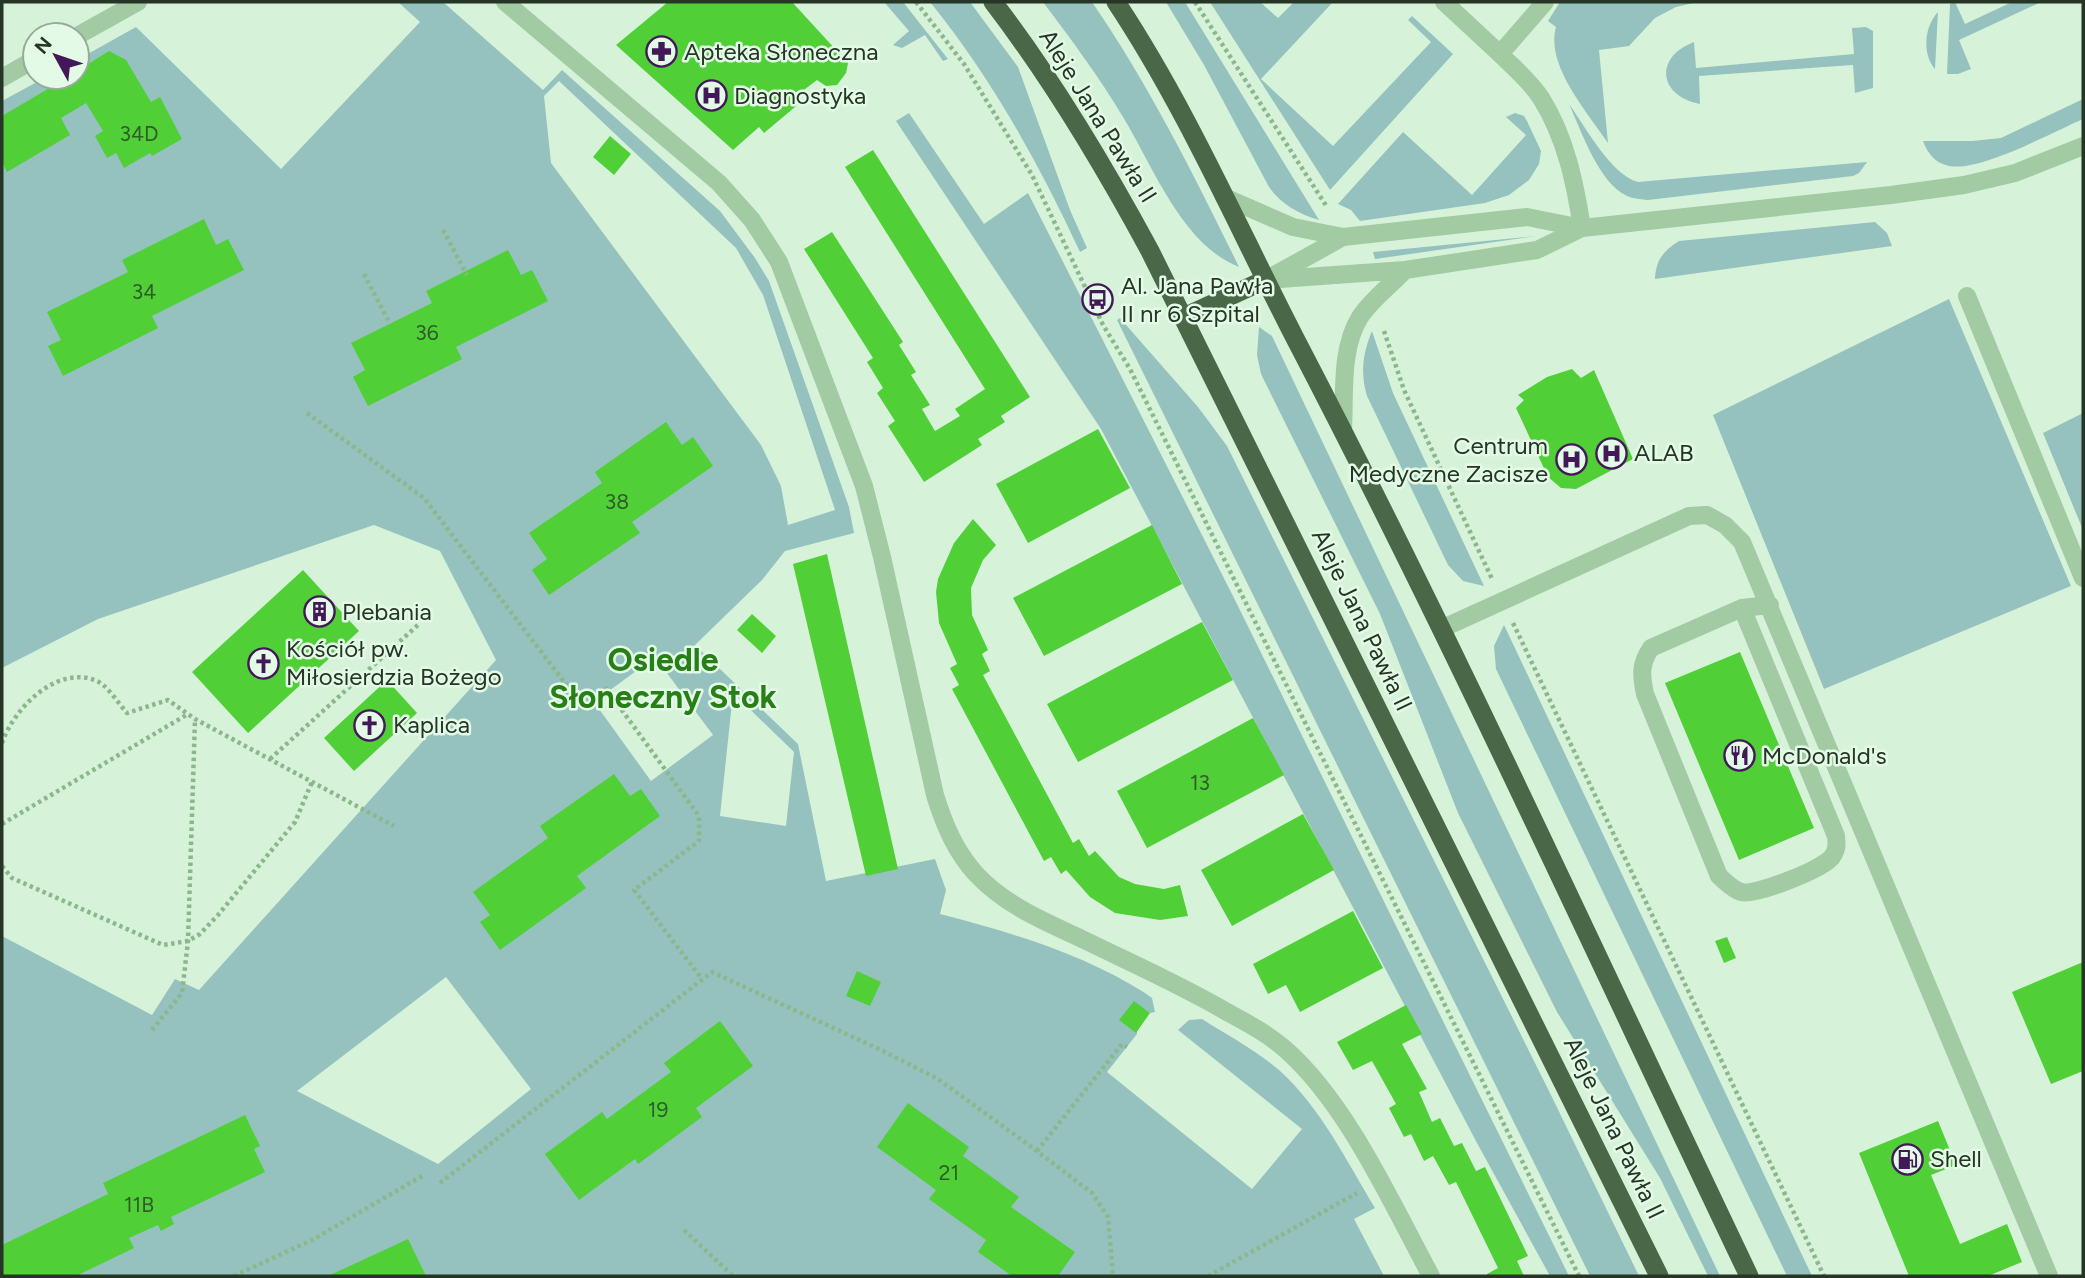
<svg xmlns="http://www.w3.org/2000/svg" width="2085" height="1278" viewBox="0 0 2085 1278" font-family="Figtree,sans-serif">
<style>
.green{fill:#95c2bf;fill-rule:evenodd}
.building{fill:#50cf37}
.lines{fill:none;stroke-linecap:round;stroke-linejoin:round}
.path{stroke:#8cb78d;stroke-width:4.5;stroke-dasharray:3.5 3.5;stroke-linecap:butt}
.service{stroke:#a2cba4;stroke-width:18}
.trunk{stroke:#4a6848;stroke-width:19}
.labels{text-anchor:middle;stroke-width:5;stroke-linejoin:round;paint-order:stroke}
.number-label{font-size:21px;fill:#305c2a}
.poi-label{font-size:24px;fill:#263525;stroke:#e2fae6;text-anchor:start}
.street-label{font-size:24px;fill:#263525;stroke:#e2fae6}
.district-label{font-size:32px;font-weight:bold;fill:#287e17;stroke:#e2fae6}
</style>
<rect width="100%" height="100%" fill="#d6f3da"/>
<path class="green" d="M 398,2 L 443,2 L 543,90 L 562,70 L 720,211 L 755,258 L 769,281 L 849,507 L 854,533 L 785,551 L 762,580 L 695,645 L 798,744 L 826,881 L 935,859 L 946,890 L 940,914 C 1010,932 1084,954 1145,993 L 1152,998 L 1155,1012 L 1150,1013 L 1134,1002 L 1137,1034 L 1107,1072 L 1252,1189 L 1302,1129 L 1178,1030 L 1189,1020 L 1202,1019 C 1227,1035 1256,1050 1279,1070 C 1321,1108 1346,1160 1375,1208 L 1354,1219 L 1384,1276 L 2,1276 L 2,936 L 152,1015 L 175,979 L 199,990 L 496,660 L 440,551 L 374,525 L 98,619 L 2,668 L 2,101 L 46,77 L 77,77 L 77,60 L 136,27 L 281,169 L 420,22 ZM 559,81 L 736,248 L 763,295 L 835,510 L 788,525 L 781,486 L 761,445 L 551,163 L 544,96 ZM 655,657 L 713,735 L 651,781 L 594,702 ZM 733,693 L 794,752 L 786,826 L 720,816 ZM 446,977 L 531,1089 L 438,1164 L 297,1091 Z
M 884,2 L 903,2 L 948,59 L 943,61 L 925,35 L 902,48 L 893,45 L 909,31 Z
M 930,2 L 970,2 L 1018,67 L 1070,210 L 1087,248 L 1080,252 C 1039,164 991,77 930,2 Z
M 1043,2 L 1092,2 C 1149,85 1195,177 1239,267 C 1182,245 1153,166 1123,117 C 1099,77 1071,39 1043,2 Z
M 1166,2 L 1185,2 L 1319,220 C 1299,214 1281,204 1269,187 L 1204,65 Z
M 1210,2 L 1260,2 L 1278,18 L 1294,2 L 1333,2 L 1261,79 L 1333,146 L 1431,42 L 1408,20 L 1412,16 L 1453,54 L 1330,190 Z
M 1560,2 L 1698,2 L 1676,7 L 1655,18 L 1629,46 L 1599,50 L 1608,143 C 1588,113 1545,65 1556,27 L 1548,21 Z
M 1955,2 L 1965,24 L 2012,2 L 2041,2 L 1959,40 L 1971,69 L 1958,74 L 1947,74 L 1950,4 Z
M 1938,12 L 1935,69 C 1922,54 1924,27 1938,12 Z
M 1866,27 L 1873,31 L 1873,88 L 1855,93 L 1853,65 L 1699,76 L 1700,104 C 1658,96 1654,57 1694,42 L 1696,68 L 1854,54 L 1852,28 Z
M 2083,99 L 2083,119 C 2053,132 1980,172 1949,166 C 1935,163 1928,154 1923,141 L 1972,141 L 2001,138 Z
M 1569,104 C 1585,126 1611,175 1638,182 L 1867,162 L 1859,173 L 1853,176 L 1648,200 C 1641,199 1633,199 1627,196 C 1598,182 1582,132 1569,104 Z
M 909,113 L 984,224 L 1028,193 L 1234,598 L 1569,1276 L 1550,1276 L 1477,1143 L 1101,429 L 896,121 Z
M 1515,113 L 1524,116 L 1527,121 L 1541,151 L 1539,164 L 1529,180 L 1509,195 L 1485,203 L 1360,221 L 1351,210 L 1338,204 L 1403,132 L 1472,195 L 1526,135 L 1506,117 Z
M 1875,222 L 1887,233 L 1892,246 L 1655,279 C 1656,260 1663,251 1679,241 Z
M 1537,236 L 1375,259 L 1373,252 Z
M 1949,299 L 2071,586 L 1824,689 L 1713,415 Z
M 1120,318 L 1198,407 L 1227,446 L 1549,1091 L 1639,1276 L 1590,1276 L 1117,320 Z
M 1259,327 L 1272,336 L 1720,1276 L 1708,1276 L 1660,1178 L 1557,1012 L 1458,813 L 1380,614 L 1261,374 L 1257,355 Z
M 1372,331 L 1393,393 L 1484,586 L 1463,581 L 1448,565 L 1367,396 C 1360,372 1363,353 1372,331 Z
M 2083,413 L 2083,530 L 2043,433 Z
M 1504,625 L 1812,1276 L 1787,1276 L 1496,669 L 1494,646 Z"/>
<path class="building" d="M 668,2 L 792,2 L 848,63 L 846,73 L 837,85 L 826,86 L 817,80 L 796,96 L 801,102 L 764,133 L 759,127 L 733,150 L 616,45 Z
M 109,51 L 126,60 L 151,102 L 160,97 L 182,139 L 152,156 L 150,153 L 124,168 L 116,153 L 107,158 L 95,136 L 103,131 L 86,103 L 61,118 L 70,135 L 7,172 L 2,162 L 2,116 L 68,77 L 77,77 L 77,71 Z
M 610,136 L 631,154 L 614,175 L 593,157 Z
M 873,150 L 1030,397 L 1001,416 L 1005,422 L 978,439 L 982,445 L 924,482 L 888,426 L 895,421 L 877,393 L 883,388 L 867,362 L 873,358 L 804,249 L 832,232 L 903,342 L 899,345 L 916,372 L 911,375 L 930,405 L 922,409 L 935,431 L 960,416 L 955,409 L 985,389 L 845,167 Z
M 204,219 L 216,245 L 228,239 L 244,270 L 152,316 L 158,328 L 63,376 L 48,346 L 61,340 L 47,312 L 128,272 L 122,260 Z
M 508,250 L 521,275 L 532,270 L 548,301 L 456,347 L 462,359 L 368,406 L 353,377 L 365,370 L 351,343 L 432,303 L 426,291 Z
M 1572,369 L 1581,378 L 1594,370 L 1633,459 L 1576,489 L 1561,488 L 1548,477 L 1516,408 L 1524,400 L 1518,395 L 1547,377 Z
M 666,422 L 682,445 L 693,437 L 713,466 L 632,522 L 640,533 L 549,595 L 532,570 L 547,559 L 529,533 L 602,483 L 595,472 Z
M 1098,429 L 1130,488 L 1028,543 L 996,484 Z
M 973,519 L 996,545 L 983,560 L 971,588 L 972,615 L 988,650 L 982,654 L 990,671 L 983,675 L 1073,843 L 1079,839 L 1089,856 L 1095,851 L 1119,877 L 1135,884 L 1164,889 L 1180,885 L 1188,916 L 1160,920 L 1115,913 L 1090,897 L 1066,870 L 1061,874 L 1051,857 L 1044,861 L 952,689 L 959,685 L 950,668 L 957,664 L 939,623 L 936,592 L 938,579 L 954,543 Z
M 1152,525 L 1182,584 L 1044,656 L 1013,598 Z
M 827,554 L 898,869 L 866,876 L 793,564 Z
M 303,570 L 359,631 L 248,733 L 192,672 Z
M 752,614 L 776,636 L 762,653 L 737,630 Z
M 1202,622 L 1233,680 L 1078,762 L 1047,704 Z
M 1740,652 L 1814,828 L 1739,860 L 1665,683 Z
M 387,680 L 417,713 L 354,771 L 324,738 Z
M 1253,718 L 1284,775 L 1147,848 L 1117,791 Z
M 614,774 L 630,796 L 641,789 L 660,816 L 577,876 L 586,888 L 500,950 L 480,922 L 490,915 L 473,892 L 548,838 L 540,826 Z
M 1303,814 L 1334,870 L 1232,926 L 1201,870 Z
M 1353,911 L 1383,968 L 1300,1012 L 1286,985 L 1268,994 L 1253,964 Z
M 1727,937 L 1736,958 L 1724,963 L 1715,941 Z
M 2083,962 L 2083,1071 L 2051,1084 L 2012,992 Z
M 857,971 L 881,982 L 870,1006 L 846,996 Z
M 1134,1001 L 1150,1013 L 1136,1033 L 1119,1020 Z
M 1406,1005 L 1422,1034 L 1402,1044 L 1427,1089 L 1419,1092 L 1432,1122 L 1440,1118 L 1454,1146 L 1462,1143 L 1476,1171 L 1485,1167 L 1528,1256 L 1517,1261 L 1524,1276 L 1488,1276 L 1487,1274 L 1498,1268 L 1456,1182 L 1449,1185 L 1433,1156 L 1424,1161 L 1411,1134 L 1404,1137 L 1389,1108 L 1396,1104 L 1372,1061 L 1353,1070 L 1337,1042 Z
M 720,1021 L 753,1066 L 696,1108 L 702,1117 L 638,1164 L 635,1159 L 579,1200 L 545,1154 L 602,1112 L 607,1119 L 671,1072 L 664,1063 Z
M 908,1103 L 969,1147 L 963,1156 L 1019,1197 L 1011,1207 L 1075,1252 L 1058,1276 L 1012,1276 L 978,1252 L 986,1240 L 929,1199 L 936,1190 L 877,1147 Z
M 245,1115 L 260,1146 L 254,1149 L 265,1172 L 171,1217 L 174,1224 L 161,1231 L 158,1225 L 129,1238 L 134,1248 L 76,1276 L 2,1276 L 2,1245 L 108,1194 L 103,1183 Z
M 1938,1121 L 1956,1165 L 1931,1175 L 1960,1244 L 2007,1224 L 2022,1262 L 1988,1276 L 1909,1276 L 1859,1153 Z
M 408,1239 L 426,1276 L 328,1276 Z"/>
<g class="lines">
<path class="path" d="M 916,2 L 964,64 L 1032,175 L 1103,325 L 1130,369 L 1579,1276
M 1195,2 L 1327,207
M 443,230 L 467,275
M 364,274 L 390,324
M 1384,331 L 1404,390 L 1492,579
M 307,413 L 424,498 L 581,704
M 1513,623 L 1824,1276
M 605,687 L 699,816 L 699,841 L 634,890 L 702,979
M 2,743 C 14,708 57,664 97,681 C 108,686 118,703 127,713 L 168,700 L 195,719 L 394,826
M 270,759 L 419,624
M 2,824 L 188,714
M 2,866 L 12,878 L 163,945 L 188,941 L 200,934 L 218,915 L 295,822 L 312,782
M 152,1030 L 182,993 L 188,941 L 195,719
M 1037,1151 L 1122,1044 L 1127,1047
M 440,1183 L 712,972 L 879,1049 L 938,1079 L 1037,1151 L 1092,1193 L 1108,1217 L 1113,1276
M 684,1230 L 733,1276
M 234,1276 L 312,1240 L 424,1175
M 1208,1276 L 1357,1193"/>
<path class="service" d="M 505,2 L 719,183 L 752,220 L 779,262 L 864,486 L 882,557 L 935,795 C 944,824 955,851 976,874 C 1005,905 1043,921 1080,938 C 1129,962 1179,984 1227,1012 C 1247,1023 1268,1034 1285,1049 C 1347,1103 1392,1204 1431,1276
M 1444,2 L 1500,54
M 1545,2 L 1500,54 C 1514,68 1530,81 1541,98 C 1566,138 1575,183 1582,228
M 77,36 L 138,2
M 2,78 L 35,59
M 1224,197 L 1293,227 L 1343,237 L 1527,217 L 1582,228 L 1891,195 L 1964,185 L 2015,173 L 2083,146
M 1271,277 L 1343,237
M 1265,280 L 1405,270 L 1537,250 L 1582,228
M 1967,296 L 2083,578
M 1343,430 C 1345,395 1340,349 1360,317 C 1371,300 1391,285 1405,270
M 1742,608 L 1836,836 C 1837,845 1837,850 1832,857 C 1823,869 1755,896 1741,892 C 1732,889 1726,882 1719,876 L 1645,694 C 1641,675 1640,664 1651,648 L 1742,608 L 1770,605
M 1441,629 L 1689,516 L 1707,515 L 1725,525 L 1742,542 L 2049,1276"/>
<path class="trunk" d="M 993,2 C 1053,80 1103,164 1150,251 L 1659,1276
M 1116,2 C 1187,109 1238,228 1297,342 C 1457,649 1600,964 1749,1276
M 1184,317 L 1265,280"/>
</g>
<defs>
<symbol id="pharmacy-ring" viewBox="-11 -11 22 22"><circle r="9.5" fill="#e2fae6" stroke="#431859" stroke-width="1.5"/><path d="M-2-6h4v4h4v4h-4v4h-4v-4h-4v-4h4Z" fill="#431859"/></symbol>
<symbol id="hospital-ring" viewBox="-11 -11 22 22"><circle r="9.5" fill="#e2fae6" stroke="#431859" stroke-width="1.5"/><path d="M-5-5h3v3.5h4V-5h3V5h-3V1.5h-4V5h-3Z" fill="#431859"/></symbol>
<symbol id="bus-ring" viewBox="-11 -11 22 22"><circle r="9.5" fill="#e2fae6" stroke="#431859" stroke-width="1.5"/><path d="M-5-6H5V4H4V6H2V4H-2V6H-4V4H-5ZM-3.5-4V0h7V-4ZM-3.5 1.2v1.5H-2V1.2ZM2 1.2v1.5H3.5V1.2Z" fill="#431859"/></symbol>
<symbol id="building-ring" viewBox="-11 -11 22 22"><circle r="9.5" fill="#e2fae6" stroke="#431859" stroke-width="1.5"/><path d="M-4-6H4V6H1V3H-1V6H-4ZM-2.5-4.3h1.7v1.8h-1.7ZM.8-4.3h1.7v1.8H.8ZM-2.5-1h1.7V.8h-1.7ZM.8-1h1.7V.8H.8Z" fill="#431859"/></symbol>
<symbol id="church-ring" viewBox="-11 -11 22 22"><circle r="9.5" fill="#e2fae6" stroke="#431859" stroke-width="1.5"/><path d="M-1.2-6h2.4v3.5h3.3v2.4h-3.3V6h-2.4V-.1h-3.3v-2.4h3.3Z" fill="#431859"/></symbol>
<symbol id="restaurant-ring" viewBox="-11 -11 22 22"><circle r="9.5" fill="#e2fae6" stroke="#431859" stroke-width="1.5"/><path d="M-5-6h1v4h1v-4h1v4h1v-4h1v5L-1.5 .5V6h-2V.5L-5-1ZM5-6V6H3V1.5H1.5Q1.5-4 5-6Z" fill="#431859"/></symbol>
<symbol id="fuel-ring" viewBox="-11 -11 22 22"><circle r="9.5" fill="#e2fae6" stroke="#431859" stroke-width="1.5"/><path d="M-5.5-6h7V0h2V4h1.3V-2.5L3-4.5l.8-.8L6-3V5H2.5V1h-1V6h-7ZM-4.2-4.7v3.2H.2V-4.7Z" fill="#431859"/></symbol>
</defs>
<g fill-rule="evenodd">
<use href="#pharmacy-ring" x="644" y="34" width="35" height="35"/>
<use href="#hospital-ring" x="694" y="78" width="35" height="35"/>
<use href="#bus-ring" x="1080" y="282" width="35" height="35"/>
<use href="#hospital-ring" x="1594" y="436" width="35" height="35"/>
<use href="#hospital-ring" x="1554" y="442" width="35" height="35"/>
<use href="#building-ring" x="302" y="594" width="35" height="35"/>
<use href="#church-ring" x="246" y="646" width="35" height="35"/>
<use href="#church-ring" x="352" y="708" width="35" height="35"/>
<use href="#restaurant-ring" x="1722" y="738" width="35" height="35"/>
<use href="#fuel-ring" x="1890" y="1142" width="35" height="35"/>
</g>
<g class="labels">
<g class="number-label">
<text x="139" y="141">34D</text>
<text x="144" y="299">34</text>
<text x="427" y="340">36</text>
<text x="617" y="509">38</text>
<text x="1200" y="790">13</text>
<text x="658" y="1117">19</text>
<text x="949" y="1180">21</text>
<text x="139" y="1212">11B</text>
</g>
<g class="poi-label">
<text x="684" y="60">Apteka Słoneczna</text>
<text x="734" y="104">Diagnostyka</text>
<text x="1121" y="294">Al. Jana Pawła<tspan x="1121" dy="28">II nr 6 Szpital</tspan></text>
<text x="1548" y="454" text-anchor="end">Centrum<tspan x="1548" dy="28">Medyczne Zacisze</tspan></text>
<text x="1634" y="461">ALAB</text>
<text x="342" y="620">Plebania</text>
<text x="286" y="657">Kościół pw.<tspan x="286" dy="28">Miłosierdzia Bożego</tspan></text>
<text x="393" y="733">Kaplica</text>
<text x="1762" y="764">McDonald's</text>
<text x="1930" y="1167">Shell</text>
</g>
<g class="street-label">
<text transform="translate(1098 116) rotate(58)" y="8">Aleje Jana Pawła II</text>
<text transform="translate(1362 620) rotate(64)" y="8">Aleje Jana Pawła II</text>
<text transform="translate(1614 1128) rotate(64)" y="8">Aleje Jana Pawła II</text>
</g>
<g class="district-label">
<text x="663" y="671">Osiedle<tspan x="663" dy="37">Słoneczny Stok</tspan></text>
</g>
</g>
<rect width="2085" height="1278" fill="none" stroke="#263525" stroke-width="7"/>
<g transform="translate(56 56) rotate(310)"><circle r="33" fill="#e2fae6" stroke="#97ab99" stroke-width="2"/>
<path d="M0-5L12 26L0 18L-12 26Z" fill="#431859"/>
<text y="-10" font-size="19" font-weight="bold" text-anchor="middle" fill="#263525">N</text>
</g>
</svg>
